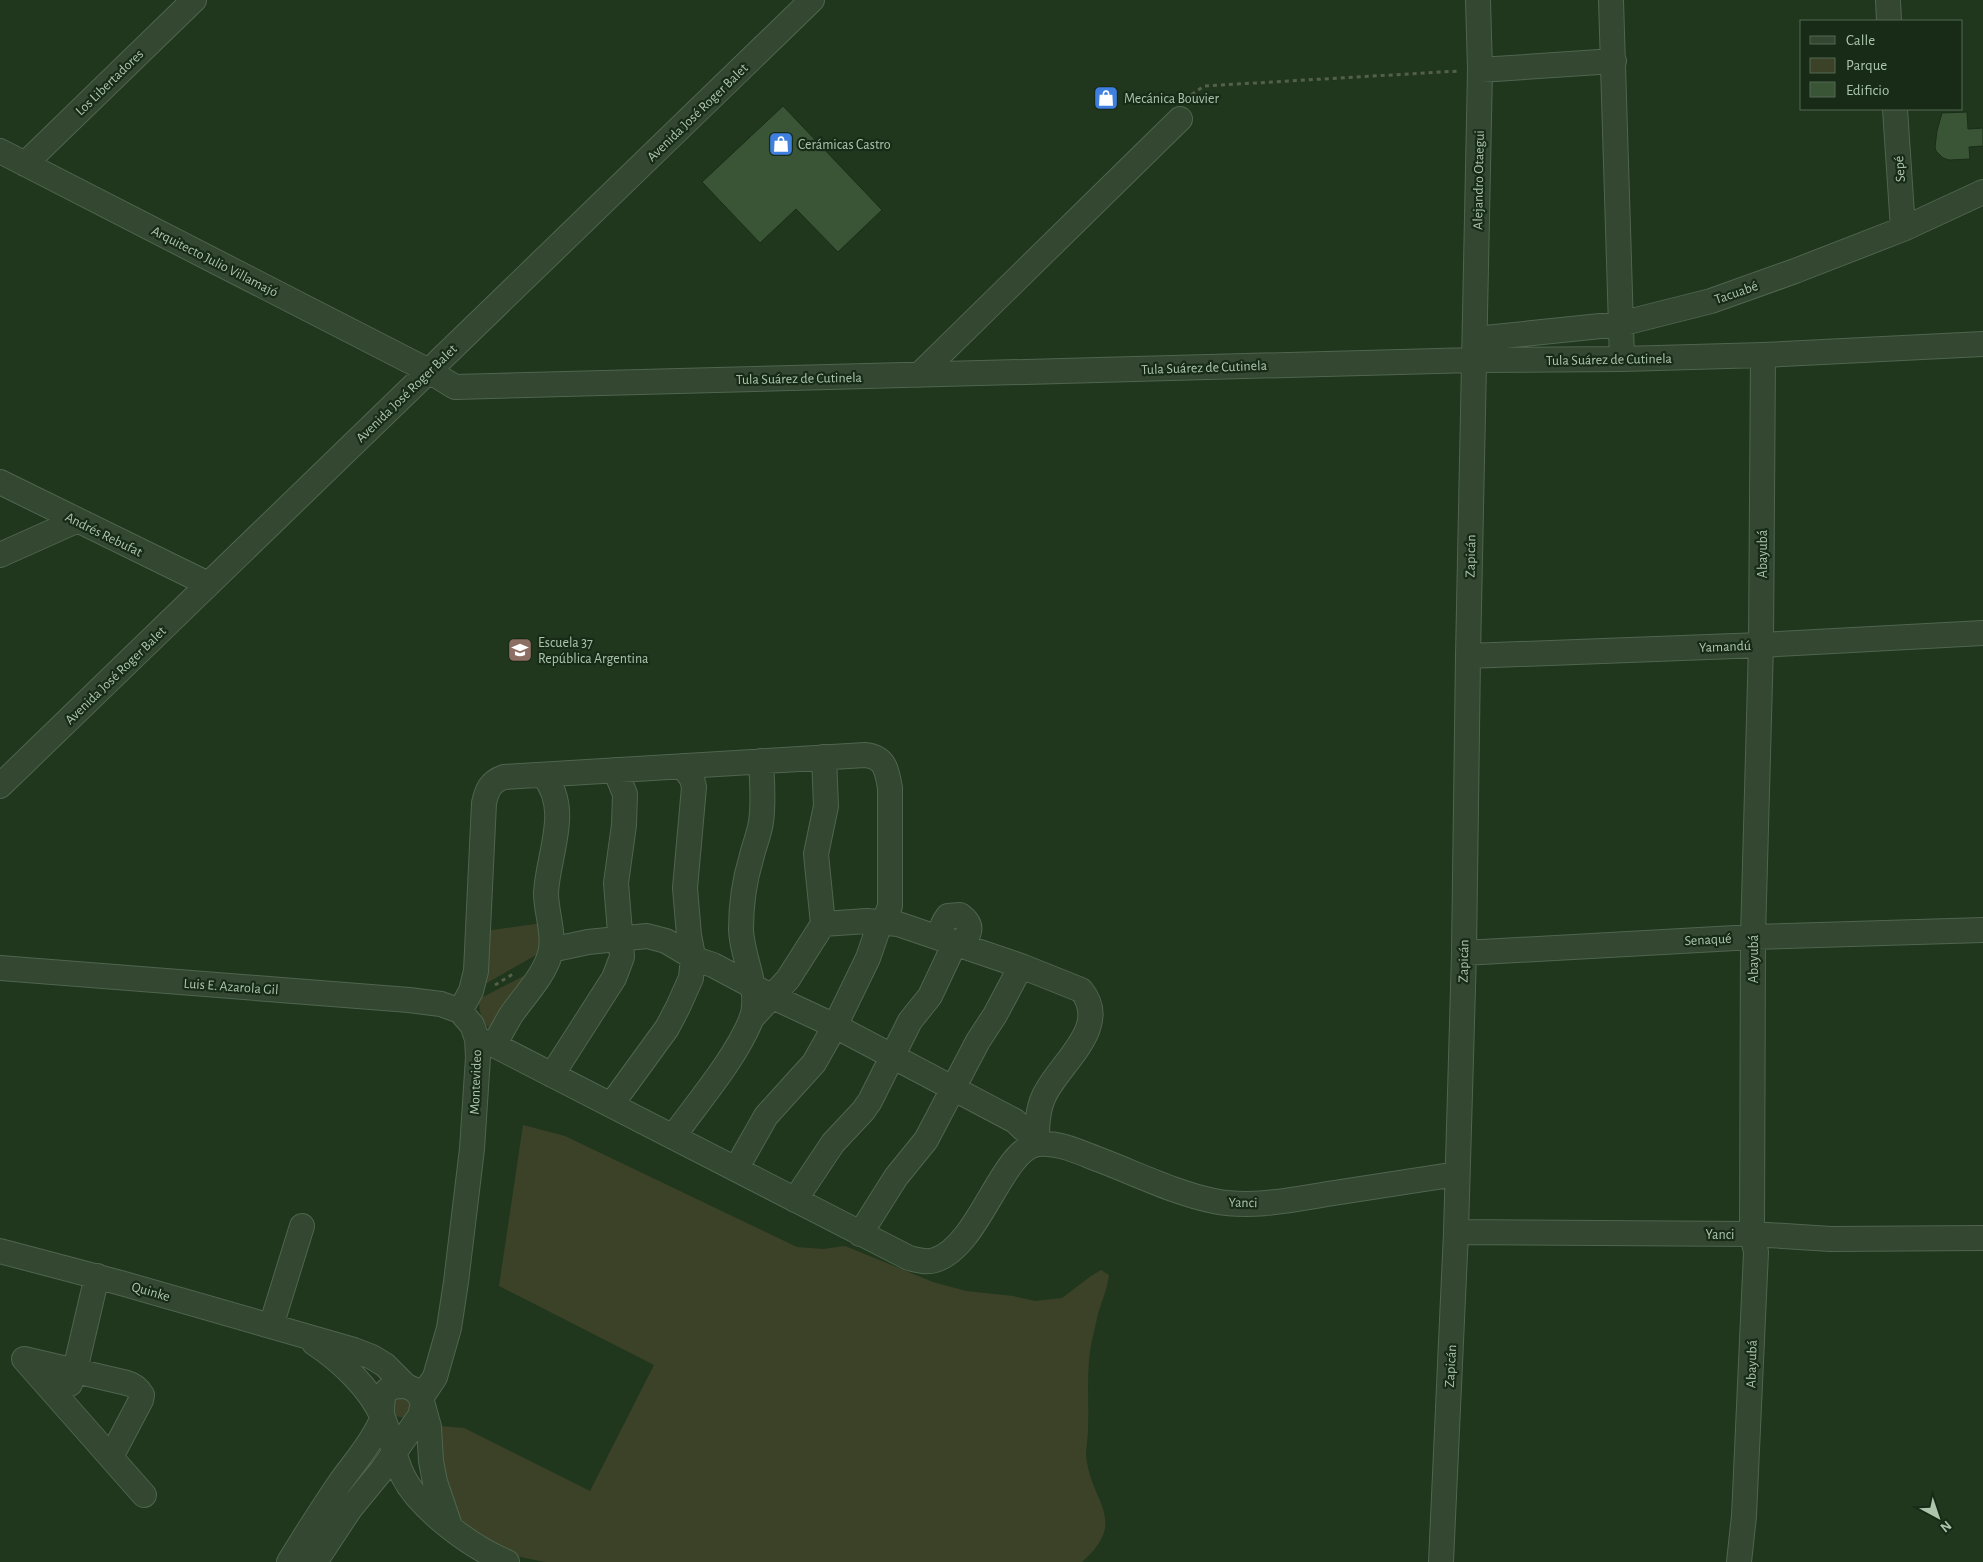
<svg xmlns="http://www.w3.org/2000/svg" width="1983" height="1562" viewBox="0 0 1983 1562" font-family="'Alegreya Sans',sans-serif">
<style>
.green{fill:#3c4228}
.building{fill:#395536;stroke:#1a2d19}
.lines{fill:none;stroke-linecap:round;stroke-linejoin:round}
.minor-casing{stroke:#50654f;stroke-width:26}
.path{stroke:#546048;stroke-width:3;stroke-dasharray:4 4;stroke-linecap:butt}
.minor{stroke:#334731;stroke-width:24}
.labels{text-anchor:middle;stroke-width:4.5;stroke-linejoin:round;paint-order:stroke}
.street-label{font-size:14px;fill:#acc5ab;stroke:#182b17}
.poi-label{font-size:14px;fill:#acc5ab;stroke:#182b17;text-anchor:start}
</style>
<rect width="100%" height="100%" fill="#20371e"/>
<path class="green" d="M 543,923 L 543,951 L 480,987 L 485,931 Z
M 535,970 L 491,1030 C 481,1022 479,1011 479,999 Z
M 523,1125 L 565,1136 L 797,1247 L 823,1249 L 845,1246 L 933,1282 L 966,1291 L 1013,1296 L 1035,1301 L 1062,1298 L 1091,1276 L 1101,1270 L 1109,1275 C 1107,1292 1099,1306 1096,1323 C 1093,1335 1090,1348 1089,1360 C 1087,1383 1089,1406 1088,1429 C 1088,1438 1086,1447 1086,1455 C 1090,1503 1130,1519 1082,1562 L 545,1562 L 506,1554 L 473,1534 L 459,1519 L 441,1479 L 439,1426 L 464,1428 L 590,1491 L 654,1365 L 499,1286 Z
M 403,1394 L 414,1405 L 406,1418 L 395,1416 L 391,1412 L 390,1402 Z"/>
<path class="building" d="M 783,106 L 882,210 L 838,252 L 796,209 L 760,243 L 702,182 Z
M 1967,112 L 1968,129 L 1983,128 L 1983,146 L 1969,147 L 1970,159 L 1949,160 L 1943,158 L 1936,151 L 1935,147 L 1937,131 L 1942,113 Z"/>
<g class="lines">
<defs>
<path id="minor" d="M 1611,0 L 1622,359
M 1888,0 L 1889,21
M 1480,70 L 1614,61
M 1895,109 L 1903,229
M 0,151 L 429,371 L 455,387 L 1474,360 L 1622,359 L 1763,355 L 1983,344
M 25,164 L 194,0
M 1475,339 L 1620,324 L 1711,301 L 1795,271 L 1903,229 L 1983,192
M 919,375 L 1180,119
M 0,482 L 208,584
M 0,555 L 76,521
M 1468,656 L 1761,645 L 1983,633
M 0,786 L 812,0
M 823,924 L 816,854 L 826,806 L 824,757
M 560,948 L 588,942 L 647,936 L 666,941 L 698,960 L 713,965 L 771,996 L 835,1026 L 1015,1121 L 1031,1136 L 1037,1144
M 1464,953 L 1753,937 L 1983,930
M 0,968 L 409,1000 L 441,1004 L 460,1011
M 751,1019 L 788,979 L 823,924 L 867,921 L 898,924 L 1021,966 L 1081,990 C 1112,1027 1059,1063 1044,1096 C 1037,1111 1037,1127 1037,1144
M 477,1039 L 494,1045 L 909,1258 C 917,1260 926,1263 935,1260 C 979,1247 1002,1148 1038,1144 C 1060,1142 1081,1153 1100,1160 C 1137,1174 1175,1193 1214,1201 C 1253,1209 1295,1199 1334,1193 C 1375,1187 1416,1180 1457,1174
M 494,1045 C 500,1035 505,1025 511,1015 C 524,996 544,976 550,954 C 555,934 546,912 546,893 C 548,853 572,809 543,775
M 552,1075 L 614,978 L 622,957 L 616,883 L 624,825 L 625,794 L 615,770
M 611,1105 L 667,1028 L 678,1007 L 691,978 L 693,956 L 689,935 L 685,888 L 694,787 L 692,779 L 683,766
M 673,1137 C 698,1102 735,1059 751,1020 C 762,992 742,959 741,930 C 741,906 744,882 751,859 C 754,846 759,835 761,822 C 764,802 762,781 761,761
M 795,1200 L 833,1143 L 863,1111 L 870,1101 L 910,1021 L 930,996 L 955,943 C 971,938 975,926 960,915 L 948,916 C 941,925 940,930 946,940
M 1456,1232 L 1752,1234 L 1831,1239 L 1983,1238
M 860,1234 L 896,1177 L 926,1140 L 978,1041 L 995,1015 L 1021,966
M 0,1251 L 121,1283 L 354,1350 L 372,1357 L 385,1365 L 406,1386 L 415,1390 L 421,1398 L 429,1427 L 431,1461 L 435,1482 L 450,1526
M 271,1326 L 302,1226
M 314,1343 C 341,1361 370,1388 383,1418 C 391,1437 394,1458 403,1476 C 420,1510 473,1548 507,1562
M 70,1384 L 75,1370 L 97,1276
M 421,1398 L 435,1377 L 449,1328 L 456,1282 L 472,1149 L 478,1057 L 477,1039 L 472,1025 L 460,1011 L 471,991 L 476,971 L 484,803 C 487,790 490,782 504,777 L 865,755 C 885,757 887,770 890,788 L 890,906 L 887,914 L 878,929 L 868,958 L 835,1026 L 814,1063 L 766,1116 L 736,1169
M 111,1457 L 141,1400 L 142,1395 C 138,1388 134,1385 127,1383 L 24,1359 L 144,1495
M 289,1562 C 305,1536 322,1509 339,1484 C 351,1467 365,1451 375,1433 C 378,1428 382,1421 382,1415 C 382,1396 382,1385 406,1386
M 315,1562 L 350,1509 L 382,1470 L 420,1416 L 422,1407
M 1441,1562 L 1456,1232 L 1464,953 L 1468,656 L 1480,70 L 1478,0
M 1739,1562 L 1744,1516 L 1756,1252 L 1752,1234 L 1753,937 L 1761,645 L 1763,355"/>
</defs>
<use href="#minor" class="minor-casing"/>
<path class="path" d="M 1185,99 L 1204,86 L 1459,71
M 495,985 L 513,974"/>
<use href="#minor" class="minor"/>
</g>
<defs>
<symbol id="shop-square" viewBox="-11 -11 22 22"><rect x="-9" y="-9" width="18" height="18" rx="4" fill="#3f7fe0" stroke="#182b17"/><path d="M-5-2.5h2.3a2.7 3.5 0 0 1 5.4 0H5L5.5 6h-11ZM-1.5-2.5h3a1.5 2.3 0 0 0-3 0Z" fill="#fff"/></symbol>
<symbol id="school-square" viewBox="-11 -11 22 22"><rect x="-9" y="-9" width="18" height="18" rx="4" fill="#8d6e63" stroke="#182b17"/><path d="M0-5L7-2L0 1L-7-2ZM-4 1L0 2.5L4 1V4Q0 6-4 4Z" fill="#fff"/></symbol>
</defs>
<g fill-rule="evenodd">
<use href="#shop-square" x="1092" y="84" width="28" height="28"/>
<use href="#shop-square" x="767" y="130" width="28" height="28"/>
<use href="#school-square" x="506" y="636" width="28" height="28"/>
</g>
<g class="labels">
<g class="street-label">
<text transform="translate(109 82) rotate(-44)" y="5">Los Libertadores</text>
<text transform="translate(697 112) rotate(-44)" y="5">Avenida José Roger Balet</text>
<text transform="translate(1899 169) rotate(-94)" y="5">Sepé</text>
<text transform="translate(1478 180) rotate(-89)" y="5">Alejandro Otaegui</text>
<text transform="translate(215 261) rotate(27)" y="5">Arquitecto Julio Villamajó</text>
<text transform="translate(1736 292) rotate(-19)" y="5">Tacuabé</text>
<text transform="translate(1609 359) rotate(-1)" y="5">Tula Suárez de Cutinela</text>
<text transform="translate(1204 367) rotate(-2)" y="5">Tula Suárez de Cutinela</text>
<text transform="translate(799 378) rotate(-1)" y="5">Tula Suárez de Cutinela</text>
<text transform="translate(406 393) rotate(-44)" y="5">Avenida José Roger Balet</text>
<text transform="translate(104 534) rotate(26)" y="5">Andrés Rebufat</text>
<text transform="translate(1762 554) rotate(-90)" y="5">Abayubá</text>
<text transform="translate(1470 556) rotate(-89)" y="5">Zapicán</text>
<text transform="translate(1725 646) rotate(-2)" y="5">Yamandú</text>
<text transform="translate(115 675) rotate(-44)" y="5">Avenida José Roger Balet</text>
<text transform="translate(1708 939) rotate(-3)" y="5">Senaqué</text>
<text transform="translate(1753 959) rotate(-90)" y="5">Abayubá</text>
<text transform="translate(1463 961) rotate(-89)" y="5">Zapicán</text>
<text transform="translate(231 986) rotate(4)" y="5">Luis E. Azarola Gil</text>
<text transform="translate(475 1082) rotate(-88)" y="5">Montevideo</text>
<text transform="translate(1243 1202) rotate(1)" y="5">Yanci</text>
<text x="1720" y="1239">Yanci</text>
<text transform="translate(151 1291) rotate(16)" y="5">Quinke</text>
<text transform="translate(1751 1364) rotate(-88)" y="5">Abayubá</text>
<text transform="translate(1450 1366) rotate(-87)" y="5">Zapicán</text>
</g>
<g class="poi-label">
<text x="1124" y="103">Mecánica Bouvier</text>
<text x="798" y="149">Cerámicas Castro</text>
<text x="538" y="647">Escuela 37<tspan x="538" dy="16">República Argentina</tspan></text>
</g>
</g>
<rect x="1800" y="20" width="162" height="90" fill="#182b17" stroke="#536952"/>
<rect x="1810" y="36" width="25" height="8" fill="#334731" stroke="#536952"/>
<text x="1846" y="45" font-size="15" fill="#acc5ab">Calle</text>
<rect x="1810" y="58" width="25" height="15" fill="#3c4228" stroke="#536952"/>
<text x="1846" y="70" font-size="15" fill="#acc5ab">Parque</text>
<rect x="1810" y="82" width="25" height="15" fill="#395536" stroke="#536952"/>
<text x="1846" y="95" font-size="15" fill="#acc5ab">Edificio</text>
<g transform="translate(1938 1517) rotate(140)" stroke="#182b17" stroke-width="4" paint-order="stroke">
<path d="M0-4L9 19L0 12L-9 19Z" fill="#acc5ab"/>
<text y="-8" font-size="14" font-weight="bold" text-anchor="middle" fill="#acc5ab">N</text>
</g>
</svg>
